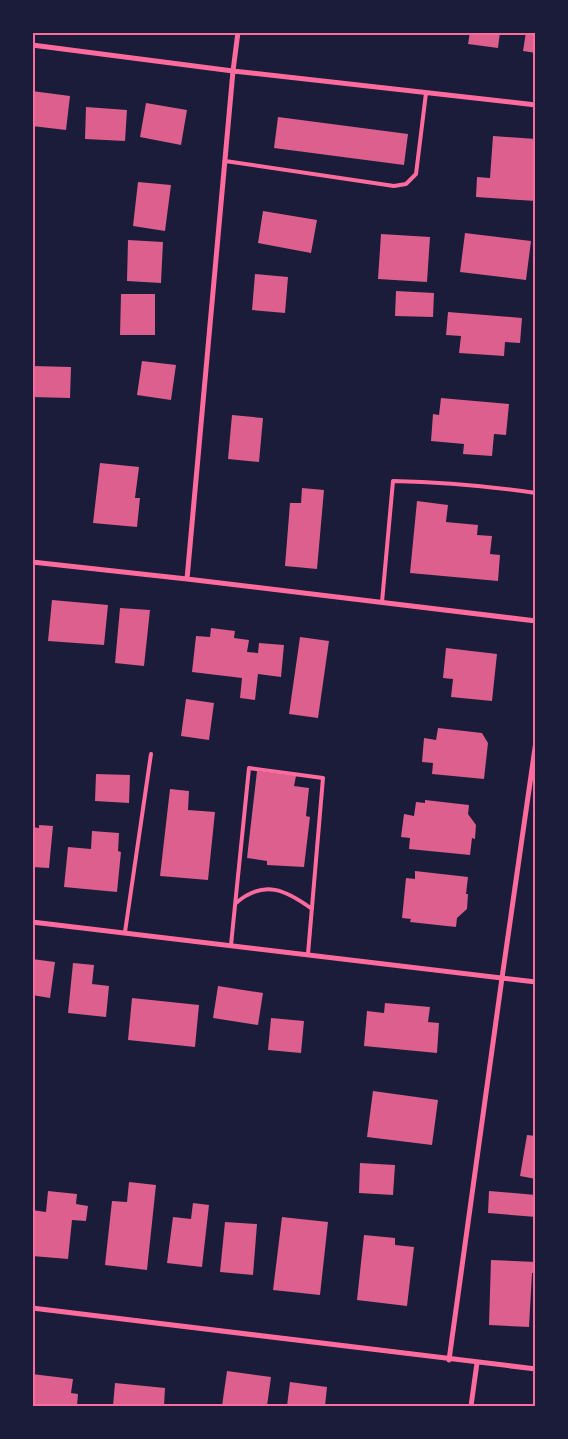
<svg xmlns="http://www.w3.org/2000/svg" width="568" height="1439" viewBox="0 0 568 1439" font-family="'Golos Text',sans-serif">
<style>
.building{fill:#dd5f8e}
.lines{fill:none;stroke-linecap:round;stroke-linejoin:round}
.service{stroke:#ff6b9d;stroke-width:4}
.minor{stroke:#ff6b9d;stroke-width:5}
.neatline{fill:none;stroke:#ff6b9d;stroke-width:2}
</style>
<rect width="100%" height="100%" fill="#1b1b3a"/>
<path class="building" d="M 470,32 L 500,32 L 498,48 L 468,44 Z
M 526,32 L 536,32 L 536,53 L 523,51 Z
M 32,91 L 70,96 L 66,130 L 32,126 Z
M 146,103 L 187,110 L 181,145 L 140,137 Z
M 86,107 L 127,110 L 125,141 L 85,139 Z
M 278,117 L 408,134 L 404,165 L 274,148 Z
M 493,136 L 536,139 L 536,201 L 476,197 L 477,177 L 490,178 Z
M 138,182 L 171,185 L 165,231 L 133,226 Z
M 263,211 L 317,220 L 311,253 L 258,243 Z
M 465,233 L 531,241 L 526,280 L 460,272 Z
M 381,234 L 430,237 L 427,282 L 378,279 Z
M 128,240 L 163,242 L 161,283 L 127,281 Z
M 255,274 L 288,277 L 285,313 L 252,310 Z
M 396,291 L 434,293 L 433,317 L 395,316 Z
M 121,294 L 155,294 L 155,335 L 120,335 Z
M 448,312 L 522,318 L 520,343 L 505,342 L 504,356 L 459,353 L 461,336 L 446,335 Z
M 142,361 L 176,365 L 171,400 L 137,395 Z
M 32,366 L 71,367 L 70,398 L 32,397 Z
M 441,398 L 509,404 L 506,435 L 494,434 L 492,456 L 463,454 L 464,444 L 431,441 L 433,414 L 439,415 Z
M 232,415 L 263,418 L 259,462 L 228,459 Z
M 100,463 L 139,467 L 135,498 L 140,498 L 137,527 L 93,523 Z
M 302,488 L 324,490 L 317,569 L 285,566 L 290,503 L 301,503 Z
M 417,501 L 448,505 L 446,522 L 478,525 L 477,535 L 492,536 L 490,554 L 500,555 L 498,581 L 410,573 Z
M 52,600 L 108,605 L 104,645 L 48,641 Z
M 120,608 L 150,610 L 144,666 L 115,663 Z
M 211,628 L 235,631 L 234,638 L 249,640 L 247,652 L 258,653 L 259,643 L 284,645 L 281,677 L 258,674 L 255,700 L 240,698 L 242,678 L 192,672 L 196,636 L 210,637 Z
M 300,637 L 329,641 L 318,718 L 289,714 Z
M 446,648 L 497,654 L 492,701 L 451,697 L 453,679 L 443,678 Z
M 186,699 L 214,703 L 209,740 L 181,736 Z
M 438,728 L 482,733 L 488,743 L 484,779 L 432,774 L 433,763 L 422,762 L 424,738 L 436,740 Z
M 257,771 L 296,776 L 294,786 L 309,788 L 306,816 L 310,817 L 304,867 L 267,865 L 267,861 L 247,858 Z
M 96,774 L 130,775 L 129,803 L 95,801 Z
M 170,789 L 189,791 L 188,810 L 215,812 L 208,880 L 160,876 Z
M 425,800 L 469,805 L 468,814 L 476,825 L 475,839 L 472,838 L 470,855 L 409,849 L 410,838 L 401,837 L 404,814 L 414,816 L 416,802 L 425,803 Z
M 39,825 L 53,826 L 49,868 L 32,867 L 32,827 L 39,828 Z
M 92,831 L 119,833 L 118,851 L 121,852 L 117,892 L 64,887 L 68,847 L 91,849 Z
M 415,871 L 468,877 L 466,894 L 468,894 L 467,909 L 457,918 L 456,927 L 410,922 L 411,919 L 402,918 L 406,878 L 415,879 Z
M 32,959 L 55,962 L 50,998 L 32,995 Z
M 73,963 L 94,965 L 92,984 L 109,986 L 106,1017 L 68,1013 Z
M 218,986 L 263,993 L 258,1025 L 213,1018 Z
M 132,998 L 199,1005 L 195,1047 L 128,1040 Z
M 385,1003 L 430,1007 L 428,1022 L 439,1023 L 437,1053 L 364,1046 L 367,1011 L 384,1013 Z
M 271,1018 L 304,1021 L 301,1053 L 268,1050 Z
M 373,1091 L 438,1100 L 432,1145 L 367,1137 Z
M 527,1135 L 536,1136 L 536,1179 L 520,1176 Z
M 360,1163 L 395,1165 L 393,1195 L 359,1193 Z
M 129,1182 L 156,1185 L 147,1270 L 105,1265 L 112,1201 L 127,1202 Z
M 48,1191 L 77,1194 L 76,1204 L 88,1206 L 86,1221 L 72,1220 L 68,1259 L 32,1256 L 32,1210 L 46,1212 Z
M 489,1191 L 536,1195 L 536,1217 L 488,1213 Z
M 193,1203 L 209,1205 L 202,1267 L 167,1263 L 173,1217 L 191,1219 Z
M 282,1217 L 328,1222 L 320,1295 L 273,1290 Z
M 225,1222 L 257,1224 L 253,1275 L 220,1272 Z
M 364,1235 L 395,1238 L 395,1245 L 414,1247 L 407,1306 L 357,1300 Z
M 491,1260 L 536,1262 L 536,1273 L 532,1273 L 529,1327 L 489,1325 Z
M 227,1371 L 271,1377 L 267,1406 L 222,1406 Z
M 32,1374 L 73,1379 L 71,1393 L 78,1394 L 77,1406 L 32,1406 Z
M 290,1382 L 327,1387 L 325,1406 L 287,1406 Z
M 115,1383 L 165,1388 L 164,1406 L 113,1406 Z"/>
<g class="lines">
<path class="service" d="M 225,161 L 394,186 L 406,184 L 416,174 L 426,93
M 382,602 L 393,481 C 441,482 488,486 536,493
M 236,903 C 264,879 286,890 312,909
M 125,932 L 151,754
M 231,945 L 249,768 L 323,778 L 308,954"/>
<path class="minor" d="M 32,45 L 233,71 L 536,105
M 32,562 L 187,579 L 536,621
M 187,579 L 233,71 L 238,32
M 32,922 L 536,982
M 32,1308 L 536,1369
M 449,1360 L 502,978 L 536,741
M 471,1406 L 477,1363"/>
</g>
<rect width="568" height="1439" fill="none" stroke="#1b1b3a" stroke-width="68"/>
<rect x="34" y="34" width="500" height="1371" class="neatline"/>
</svg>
